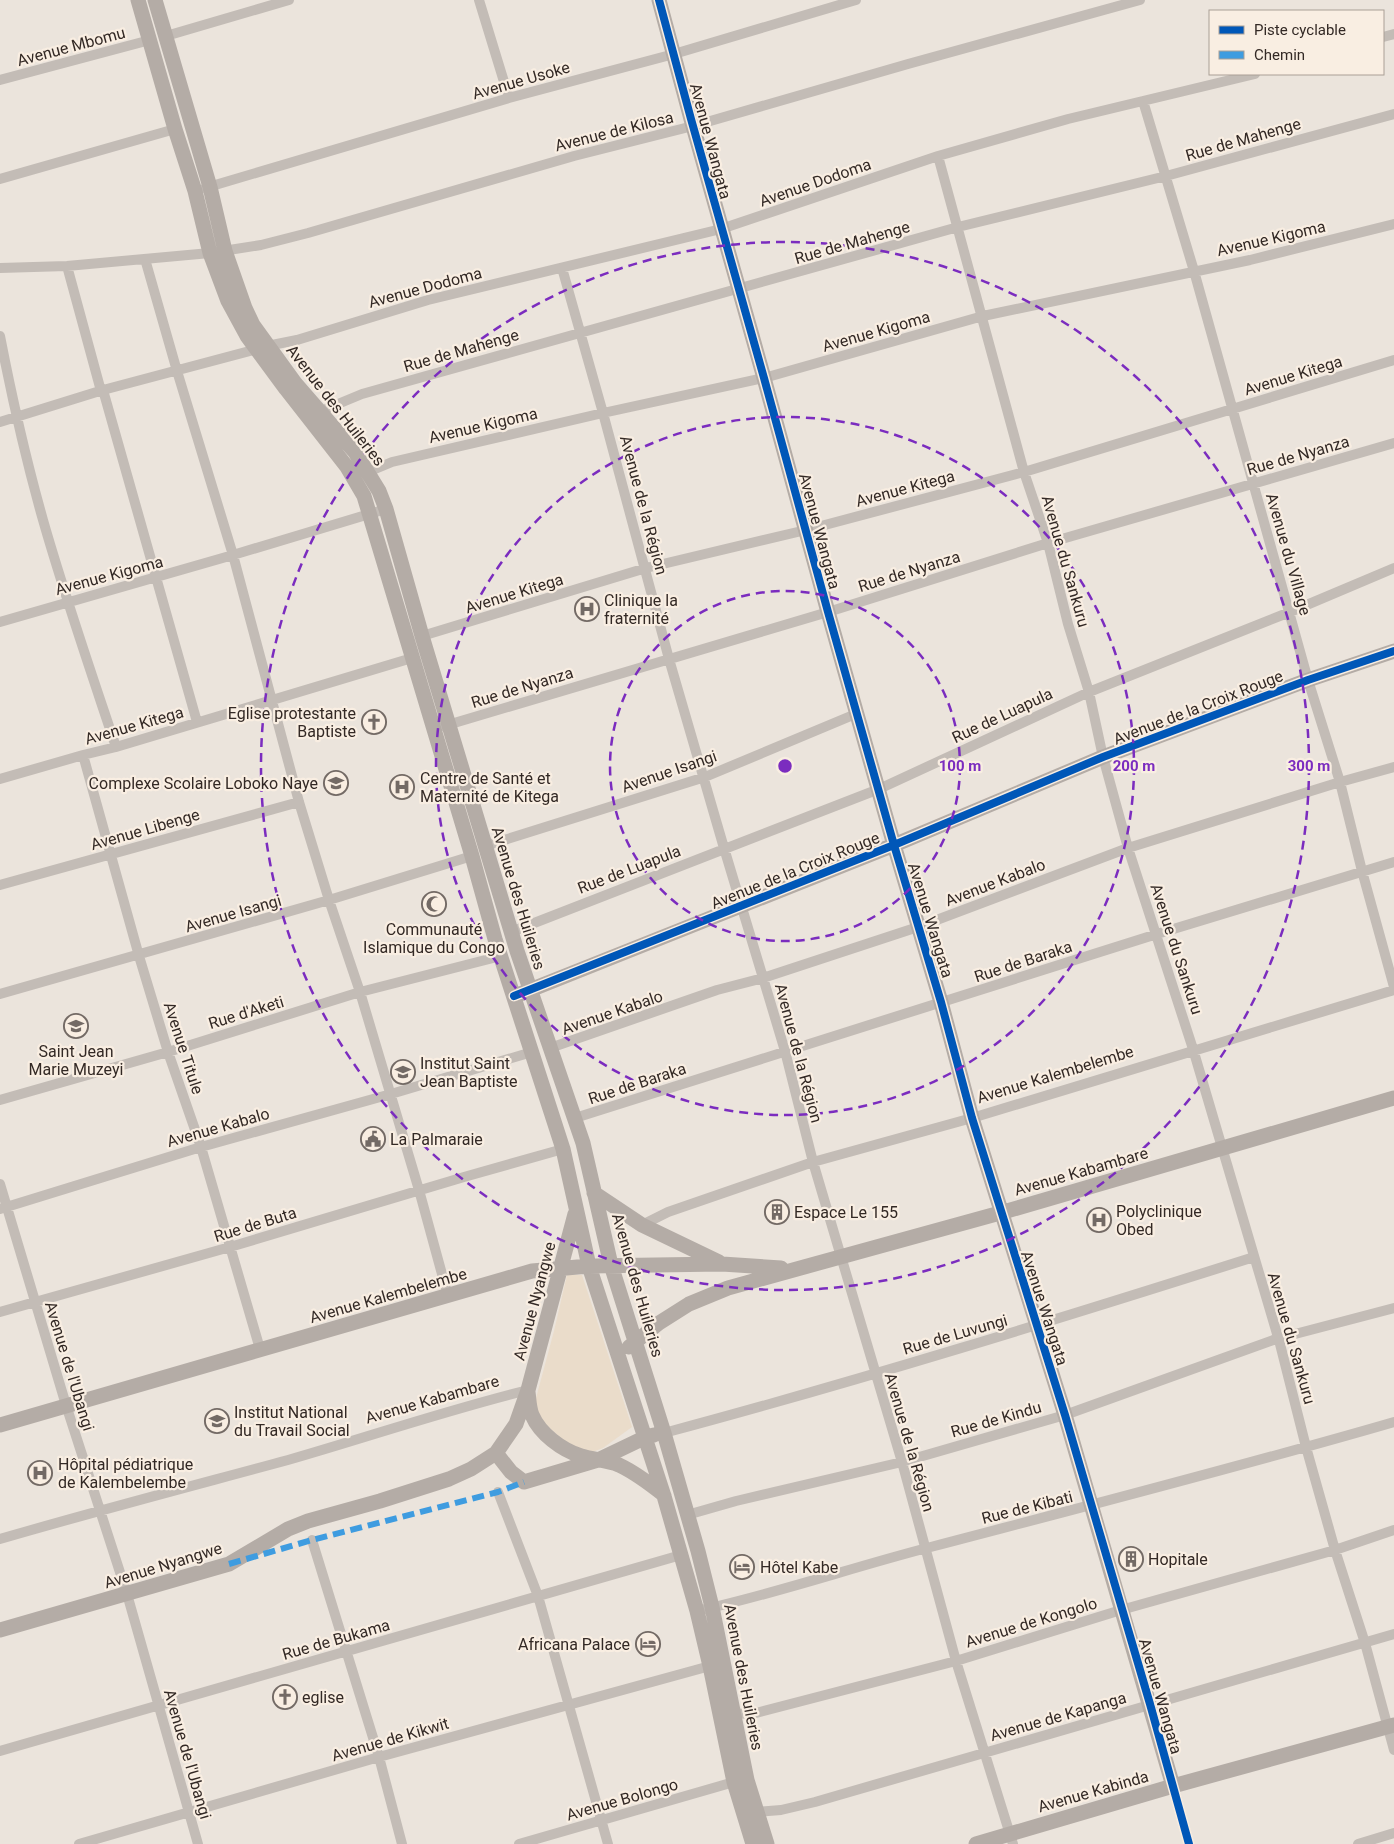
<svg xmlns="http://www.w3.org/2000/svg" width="1394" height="1844" viewBox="0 0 1394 1844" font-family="Roboto,sans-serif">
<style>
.plaza{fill:#eadcca}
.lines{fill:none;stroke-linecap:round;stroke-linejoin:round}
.street{stroke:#c3bcb6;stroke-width:10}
.secondary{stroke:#b4aca6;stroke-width:15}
.quiet{stroke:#3e9ce0;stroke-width:6;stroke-dasharray:12 6;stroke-linecap:butt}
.cycleway-casing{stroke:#f9eee2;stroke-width:11}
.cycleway{stroke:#0057b8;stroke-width:8}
.ring{fill:none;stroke:#7b2cbf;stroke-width:2.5;stroke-dasharray:9 6}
.labels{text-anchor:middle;stroke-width:4.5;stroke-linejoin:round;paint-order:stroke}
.street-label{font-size:16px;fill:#332925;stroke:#f9eee2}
.poi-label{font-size:16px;fill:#332925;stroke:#f9eee2;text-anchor:start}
.centre{fill:#7b2cbf;stroke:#f9eee2;stroke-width:2.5}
.ring-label{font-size:15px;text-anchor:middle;font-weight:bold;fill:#7b2cbf;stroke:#f9eee2;stroke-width:4.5;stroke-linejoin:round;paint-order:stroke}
</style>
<rect width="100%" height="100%" fill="#ebe4dc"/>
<path class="plaza" d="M 567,1275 L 582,1275 L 632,1427 L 603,1448 L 582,1456 L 532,1413 L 554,1331 Z"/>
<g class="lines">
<path class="street" d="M 479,0 L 509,98
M 166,36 L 289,0
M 1383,37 L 1394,34
M 0,80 L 150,40
M 1143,101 L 1194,271 L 1308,680 L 1340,782 L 1362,871 L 1394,987
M 938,156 L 1024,472 L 1048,543 L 1068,624 L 1089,692 L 1103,757 L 1128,848 L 1193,1049 L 1280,1344 L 1306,1447 L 1335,1550 L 1365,1643 L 1394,1750
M 0,179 L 175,129
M 205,188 L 509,98 L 674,54 L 856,0
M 145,259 L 177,371 L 233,555 L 299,802 L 329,900 L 360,992 L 419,1190 L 448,1296
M 67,266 L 101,391
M 0,268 L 67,266 L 210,253 L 261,245 L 308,233 L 574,156 L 693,126 L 908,64 L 1140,0
M 562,268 L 603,413 L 669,659 L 724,848 L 785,1051 L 813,1162 L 902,1462 L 956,1661 L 1013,1844
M 0,336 C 12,398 26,460 43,520 C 65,597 91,672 116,747
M 267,346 L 297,340 L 428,300 L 721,229 L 938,156 L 1068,119 L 1255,74
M 103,390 L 197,722
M 321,411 L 362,394 L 958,227 L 1166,176 L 1394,114
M 0,422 L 103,390 L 257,349
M 368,472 L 392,462 L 603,413 L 764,378 L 983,316 L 1250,260 L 1394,224
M 0,622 L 233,555 L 386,509
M 422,636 L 646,568 L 806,530 L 1024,472 L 1394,360
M 444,726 L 828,612 L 1048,543 L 1394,443
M 83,755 L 139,956 L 168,1052 L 201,1147 L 260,1349
M 0,779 L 83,755 L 116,747 L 412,658
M 485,846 L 705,777 L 858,713
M 0,885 L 299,802
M 511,932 L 879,789 L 1089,692 L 1290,612 L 1394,568
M 0,994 L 329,900 L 472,856
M 550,1048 L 717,990 L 763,978 L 918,927 L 1128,848 L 1340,782 L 1394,767
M 0,1100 L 168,1052 L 360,992 L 501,956
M 575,1118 L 1157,934 L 1394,862
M 0,1184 L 66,1405 L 127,1594 L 198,1844
M 0,1209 L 201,1147 L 391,1094 L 532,1052
M 642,1225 L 668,1212 L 813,1162 L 972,1118 L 1394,990
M 0,1312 L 230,1247 L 464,1177 L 563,1149
M 664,1433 C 862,1380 1058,1319 1254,1257
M 498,1492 L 538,1596 L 608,1844
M 687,1515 L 736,1501 L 902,1462 L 1065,1415 L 1276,1339 L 1394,1308
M 0,1539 C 96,1511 192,1486 288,1460 C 368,1437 447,1410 528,1390
M 312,1540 L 379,1757 L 402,1844
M 697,1611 C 775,1594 850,1568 927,1548 C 1083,1507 1239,1467 1394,1422
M 733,1714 L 756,1713 L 956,1661 L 1121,1610 L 1335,1550 L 1394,1530
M 0,1751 L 681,1555
M 1173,1786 L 1189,1844
M 757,1812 L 781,1810 L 815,1802 L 1394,1634
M 79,1844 L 379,1757 L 710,1666
M 519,1844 L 734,1782
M 1358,1844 L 1394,1833"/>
<path class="secondary" d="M 138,0 L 175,129 L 195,191 L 210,253 L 228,301 L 247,336 L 286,389 L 347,467 L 364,496 L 472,856 L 495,939 L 563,1149 L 589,1266 L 664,1496 L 697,1611 L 710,1666 L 734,1782 L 753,1844
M 155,0 L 210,187 L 225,251 L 245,308 L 253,325 L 295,383 L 355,452 L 379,491 L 386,509 L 422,636 L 517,951 L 583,1143 L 611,1265 L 664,1433 L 698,1551 L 712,1607 L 747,1780 L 767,1844
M 659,0 L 691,119 L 764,378 L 828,612 L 894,845 L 941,1002 L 972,1118 L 1065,1415 L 1173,1786
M 520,994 L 894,845 L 1103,757 L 1308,680 L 1394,651
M 594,1193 L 642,1225 L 719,1262
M 629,1347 L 659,1323 L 689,1304 L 728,1288 L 1000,1213 L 1394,1098
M 528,1392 C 529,1399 529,1408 532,1415 C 540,1434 562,1450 581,1456 C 594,1460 607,1460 619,1465 C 636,1473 649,1483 664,1495
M 0,1425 L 532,1271 L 589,1266 L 722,1264 L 781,1268
M 496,1453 L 511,1472 L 524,1482 L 598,1460 L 646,1437 L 654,1435
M 0,1630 L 229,1564 L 288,1529 L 308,1521 L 380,1501 L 449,1479 L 471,1469 L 496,1453 L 516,1424 L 528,1390 L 575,1214
M 976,1844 L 1173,1786 L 1394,1725"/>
<path class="quiet" d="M 229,1564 L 312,1540 L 498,1492 L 524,1482"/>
<defs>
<path id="cycleway" d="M 659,0 L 691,119 L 764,378 L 828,612 L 894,845 L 941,1002 L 972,1118 L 1065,1415 L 1150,1704 L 1189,1844
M 514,996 L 894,845 L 1103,757 L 1308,680 L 1394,651"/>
</defs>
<use href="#cycleway" class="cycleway-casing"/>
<use href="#cycleway" class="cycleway"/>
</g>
<g class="ring">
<circle cx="785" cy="766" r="175"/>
<circle cx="785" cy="766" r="349"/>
<circle cx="785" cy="766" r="524"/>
</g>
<defs>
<symbol id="hospital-ring" viewBox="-11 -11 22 22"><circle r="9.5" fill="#f9eee2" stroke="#736a65" stroke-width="1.5"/><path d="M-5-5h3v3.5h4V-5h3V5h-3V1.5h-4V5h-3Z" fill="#736a65"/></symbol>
<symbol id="church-ring" viewBox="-11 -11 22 22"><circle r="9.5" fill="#f9eee2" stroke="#736a65" stroke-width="1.5"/><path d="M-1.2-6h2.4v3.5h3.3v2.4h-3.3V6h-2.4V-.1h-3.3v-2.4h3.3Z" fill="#736a65"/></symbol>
<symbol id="school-ring" viewBox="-11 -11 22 22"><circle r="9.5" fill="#f9eee2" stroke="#736a65" stroke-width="1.5"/><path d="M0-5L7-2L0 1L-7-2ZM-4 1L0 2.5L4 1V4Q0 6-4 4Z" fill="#736a65"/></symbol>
<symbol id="mosque-ring" viewBox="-11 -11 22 22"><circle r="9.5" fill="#f9eee2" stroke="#736a65" stroke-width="1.5"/><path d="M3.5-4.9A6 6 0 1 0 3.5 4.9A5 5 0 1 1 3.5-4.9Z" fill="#736a65"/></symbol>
<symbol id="civic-ring" viewBox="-11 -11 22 22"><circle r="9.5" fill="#f9eee2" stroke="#736a65" stroke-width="1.5"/><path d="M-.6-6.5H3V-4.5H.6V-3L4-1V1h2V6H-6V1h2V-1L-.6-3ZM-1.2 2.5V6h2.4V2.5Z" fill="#736a65"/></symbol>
<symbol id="building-ring" viewBox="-11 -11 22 22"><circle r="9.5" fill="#f9eee2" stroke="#736a65" stroke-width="1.5"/><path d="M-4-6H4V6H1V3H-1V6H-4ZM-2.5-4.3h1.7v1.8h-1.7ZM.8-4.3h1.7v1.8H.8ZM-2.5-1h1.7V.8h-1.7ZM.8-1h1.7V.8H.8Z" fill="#736a65"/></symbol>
<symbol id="university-ring" viewBox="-11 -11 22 22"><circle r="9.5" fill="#f9eee2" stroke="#736a65" stroke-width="1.5"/><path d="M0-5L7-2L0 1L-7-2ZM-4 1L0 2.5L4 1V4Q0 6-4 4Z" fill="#736a65"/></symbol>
<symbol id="hotel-ring" viewBox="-11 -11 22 22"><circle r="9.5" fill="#f9eee2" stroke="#736a65" stroke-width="1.5"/><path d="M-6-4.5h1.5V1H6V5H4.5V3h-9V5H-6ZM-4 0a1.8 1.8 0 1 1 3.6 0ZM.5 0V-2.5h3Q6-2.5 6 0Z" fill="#736a65"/></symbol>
</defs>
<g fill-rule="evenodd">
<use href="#hospital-ring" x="573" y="595" width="28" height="28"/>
<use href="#church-ring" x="360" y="708" width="28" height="28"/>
<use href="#school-ring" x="322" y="769" width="28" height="28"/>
<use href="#hospital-ring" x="388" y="773" width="28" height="28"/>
<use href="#mosque-ring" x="420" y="890" width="28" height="28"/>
<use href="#school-ring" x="62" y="1012" width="28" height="28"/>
<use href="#school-ring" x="389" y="1058" width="28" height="28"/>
<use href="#civic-ring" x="359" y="1125" width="28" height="28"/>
<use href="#building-ring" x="763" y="1198" width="28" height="28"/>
<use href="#hospital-ring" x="1085" y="1206" width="28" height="28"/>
<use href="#university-ring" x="203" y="1407" width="28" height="28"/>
<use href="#hospital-ring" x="26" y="1459" width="28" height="28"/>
<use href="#building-ring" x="1117" y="1545" width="28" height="28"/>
<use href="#hotel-ring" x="728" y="1553" width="28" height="28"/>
<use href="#hotel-ring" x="634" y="1630" width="28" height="28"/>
<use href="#church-ring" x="271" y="1683" width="28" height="28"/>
</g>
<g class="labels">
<g class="street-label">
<text transform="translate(71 46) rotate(-15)" y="6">Avenue Mbomu</text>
<text transform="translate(521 80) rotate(-16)" y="6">Avenue Usoke</text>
<text transform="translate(614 131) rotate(-14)" y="6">Avenue de Kilosa</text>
<text transform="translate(1243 139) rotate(-16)" y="6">Rue de Mahenge</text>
<text transform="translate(711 141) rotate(75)" y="6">Avenue Wangata</text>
<text transform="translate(815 182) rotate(-19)" y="6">Avenue Dodoma</text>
<text transform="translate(1271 238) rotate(-13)" y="6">Avenue Kigoma</text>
<text transform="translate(852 242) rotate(-16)" y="6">Rue de Mahenge</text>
<text transform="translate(425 287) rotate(-15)" y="6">Avenue Dodoma</text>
<text transform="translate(876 331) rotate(-16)" y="6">Avenue Kigoma</text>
<text transform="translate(461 350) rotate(-16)" y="6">Rue de Mahenge</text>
<text transform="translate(1293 375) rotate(-17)" y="6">Avenue Kitega</text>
<text transform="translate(336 405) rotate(52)" y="6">Avenue des Huileries</text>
<text transform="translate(483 425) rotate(-13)" y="6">Avenue Kigoma</text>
<text transform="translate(1298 455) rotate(-16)" y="6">Rue de Nyanza</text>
<text transform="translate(905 488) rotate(-15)" y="6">Avenue Kitega</text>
<text transform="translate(644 505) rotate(75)" y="6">Avenue de la Région</text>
<text transform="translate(820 531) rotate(75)" y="6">Avenue Wangata</text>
<text transform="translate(1289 554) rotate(74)" y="6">Avenue du Village</text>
<text transform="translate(1066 561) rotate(74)" y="6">Avenue du Sankuru</text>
<text transform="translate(909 571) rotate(-17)" y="6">Rue de Nyanza</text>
<text transform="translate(109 575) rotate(-15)" y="6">Avenue Kigoma</text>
<text transform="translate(514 593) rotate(-17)" y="6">Avenue Kitega</text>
<text transform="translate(522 687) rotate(-17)" y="6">Rue de Nyanza</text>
<text transform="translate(1198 707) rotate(-21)" y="6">Avenue de la Croix Rouge</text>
<text transform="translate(1002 715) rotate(-25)" y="6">Rue de Luapula</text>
<text transform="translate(134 725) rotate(-16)" y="6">Avenue Kitega</text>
<text transform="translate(669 771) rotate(-19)" y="6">Avenue Isangi</text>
<text transform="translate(145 829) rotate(-16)" y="6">Avenue Libenge</text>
<text transform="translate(629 869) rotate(-21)" y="6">Rue de Luapula</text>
<text transform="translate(795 870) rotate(-22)" y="6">Avenue de la Croix Rouge</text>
<text transform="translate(995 882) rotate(-21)" y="6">Avenue Kabalo</text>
<text transform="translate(519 898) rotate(73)" y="6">Avenue des Huileries</text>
<text transform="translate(233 913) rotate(-16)" y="6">Avenue Isangi</text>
<text transform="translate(931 920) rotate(73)" y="6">Avenue Wangata</text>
<text transform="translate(1177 949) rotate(72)" y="6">Avenue du Sankuru</text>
<text transform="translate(1023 961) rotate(-18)" y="6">Rue de Baraka</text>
<text transform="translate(246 1012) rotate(-17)" y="6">Rue d'Aketi</text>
<text transform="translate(612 1012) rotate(-19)" y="6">Avenue Kabalo</text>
<text transform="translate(184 1048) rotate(72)" y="6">Avenue Titule</text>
<text transform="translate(799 1053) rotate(75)" y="6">Avenue de la Région</text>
<text transform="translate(1055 1074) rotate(-17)" y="6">Avenue Kalembelembe</text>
<text transform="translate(637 1083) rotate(-18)" y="6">Rue de Baraka</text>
<text transform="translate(218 1127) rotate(-16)" y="6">Avenue Kabalo</text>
<text transform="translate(1081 1171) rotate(-16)" y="6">Avenue Kabambare</text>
<text transform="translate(255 1224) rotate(-17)" y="6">Rue de Buta</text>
<text transform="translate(638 1285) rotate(74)" y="6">Avenue des Huileries</text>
<text transform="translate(388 1295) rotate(-16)" y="6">Avenue Kalembelembe</text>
<text transform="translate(534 1301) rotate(-75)" y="6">Avenue Nyangwe</text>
<text transform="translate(1045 1308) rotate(72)" y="6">Avenue Wangata</text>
<text transform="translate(955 1334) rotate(-16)" y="6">Rue de Luvungi</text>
<text transform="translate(1292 1338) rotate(74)" y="6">Avenue du Sankuru</text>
<text transform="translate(70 1366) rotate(73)" y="6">Avenue de l'Ubangi</text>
<text transform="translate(432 1399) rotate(-16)" y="6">Avenue Kabambare</text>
<text transform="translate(996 1419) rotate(-16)" y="6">Rue de Kindu</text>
<text transform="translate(910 1442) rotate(74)" y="6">Avenue de la Région</text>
<text transform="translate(1027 1507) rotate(-14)" y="6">Rue de Kibati</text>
<text transform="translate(163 1565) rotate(-17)" y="6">Avenue Nyangwe</text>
<text transform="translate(1031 1622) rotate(-17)" y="6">Avenue de Kongolo</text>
<text transform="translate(336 1639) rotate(-16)" y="6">Rue de Bukama</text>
<text transform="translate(744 1677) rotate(79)" y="6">Avenue des Huileries</text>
<text transform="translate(1161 1696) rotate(74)" y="6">Avenue Wangata</text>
<text transform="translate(1058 1716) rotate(-16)" y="6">Avenue de Kapanga</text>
<text transform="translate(390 1739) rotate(-16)" y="6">Avenue de Kikwit</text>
<text transform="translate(188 1754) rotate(74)" y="6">Avenue de l'Ubangi</text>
<text transform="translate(1093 1791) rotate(-16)" y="6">Avenue Kabinda</text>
<text transform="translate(622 1799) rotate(-16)" y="6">Avenue Bolongo</text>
</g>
<g class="poi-label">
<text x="604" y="606">Clinique la<tspan x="604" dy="18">fraternité</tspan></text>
<text x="356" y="719" text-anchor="end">Eglise protestante<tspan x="356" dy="18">Baptiste</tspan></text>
<text x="420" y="784">Centre de Santé et<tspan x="420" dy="18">Maternité de Kitega</tspan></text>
<text x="318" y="789" text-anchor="end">Complexe Scolaire Loboko Naye</text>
<text x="434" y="935" text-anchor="middle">Communauté<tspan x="434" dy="18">Islamique du Congo</tspan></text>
<text x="76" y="1057" text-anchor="middle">Saint Jean<tspan x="76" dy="18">Marie Muzeyi</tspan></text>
<text x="420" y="1069">Institut Saint<tspan x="420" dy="18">Jean Baptiste</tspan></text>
<text x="390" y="1145">La Palmaraie</text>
<text x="1116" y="1217">Polyclinique<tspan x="1116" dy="18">Obed</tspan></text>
<text x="794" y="1218">Espace Le 155</text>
<text x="234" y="1418">Institut National<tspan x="234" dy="18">du Travail Social</tspan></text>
<text x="58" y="1470">Hôpital pédiatrique<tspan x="58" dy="18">de Kalembelembe</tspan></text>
<text x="1148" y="1565">Hopitale</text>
<text x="760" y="1573">Hôtel Kabe</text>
<text x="630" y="1650" text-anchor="end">Africana Palace</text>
<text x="302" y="1703">eglise</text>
</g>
</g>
<circle cx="785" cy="766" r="8" class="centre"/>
<g class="ring-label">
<text x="960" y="771">100 m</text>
<text x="1134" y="771">200 m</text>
<text x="1309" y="771">300 m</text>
</g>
<rect x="1209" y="10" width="175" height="65" fill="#f9eee2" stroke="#aa9f96"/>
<rect x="1219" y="26" width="25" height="8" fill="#0057b8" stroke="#aa9f96"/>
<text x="1254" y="35" font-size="15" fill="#332925">Piste cyclable</text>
<rect x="1219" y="51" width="25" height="8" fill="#3e9ce0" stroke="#aa9f96"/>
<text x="1254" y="60" font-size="15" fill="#332925">Chemin</text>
</svg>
